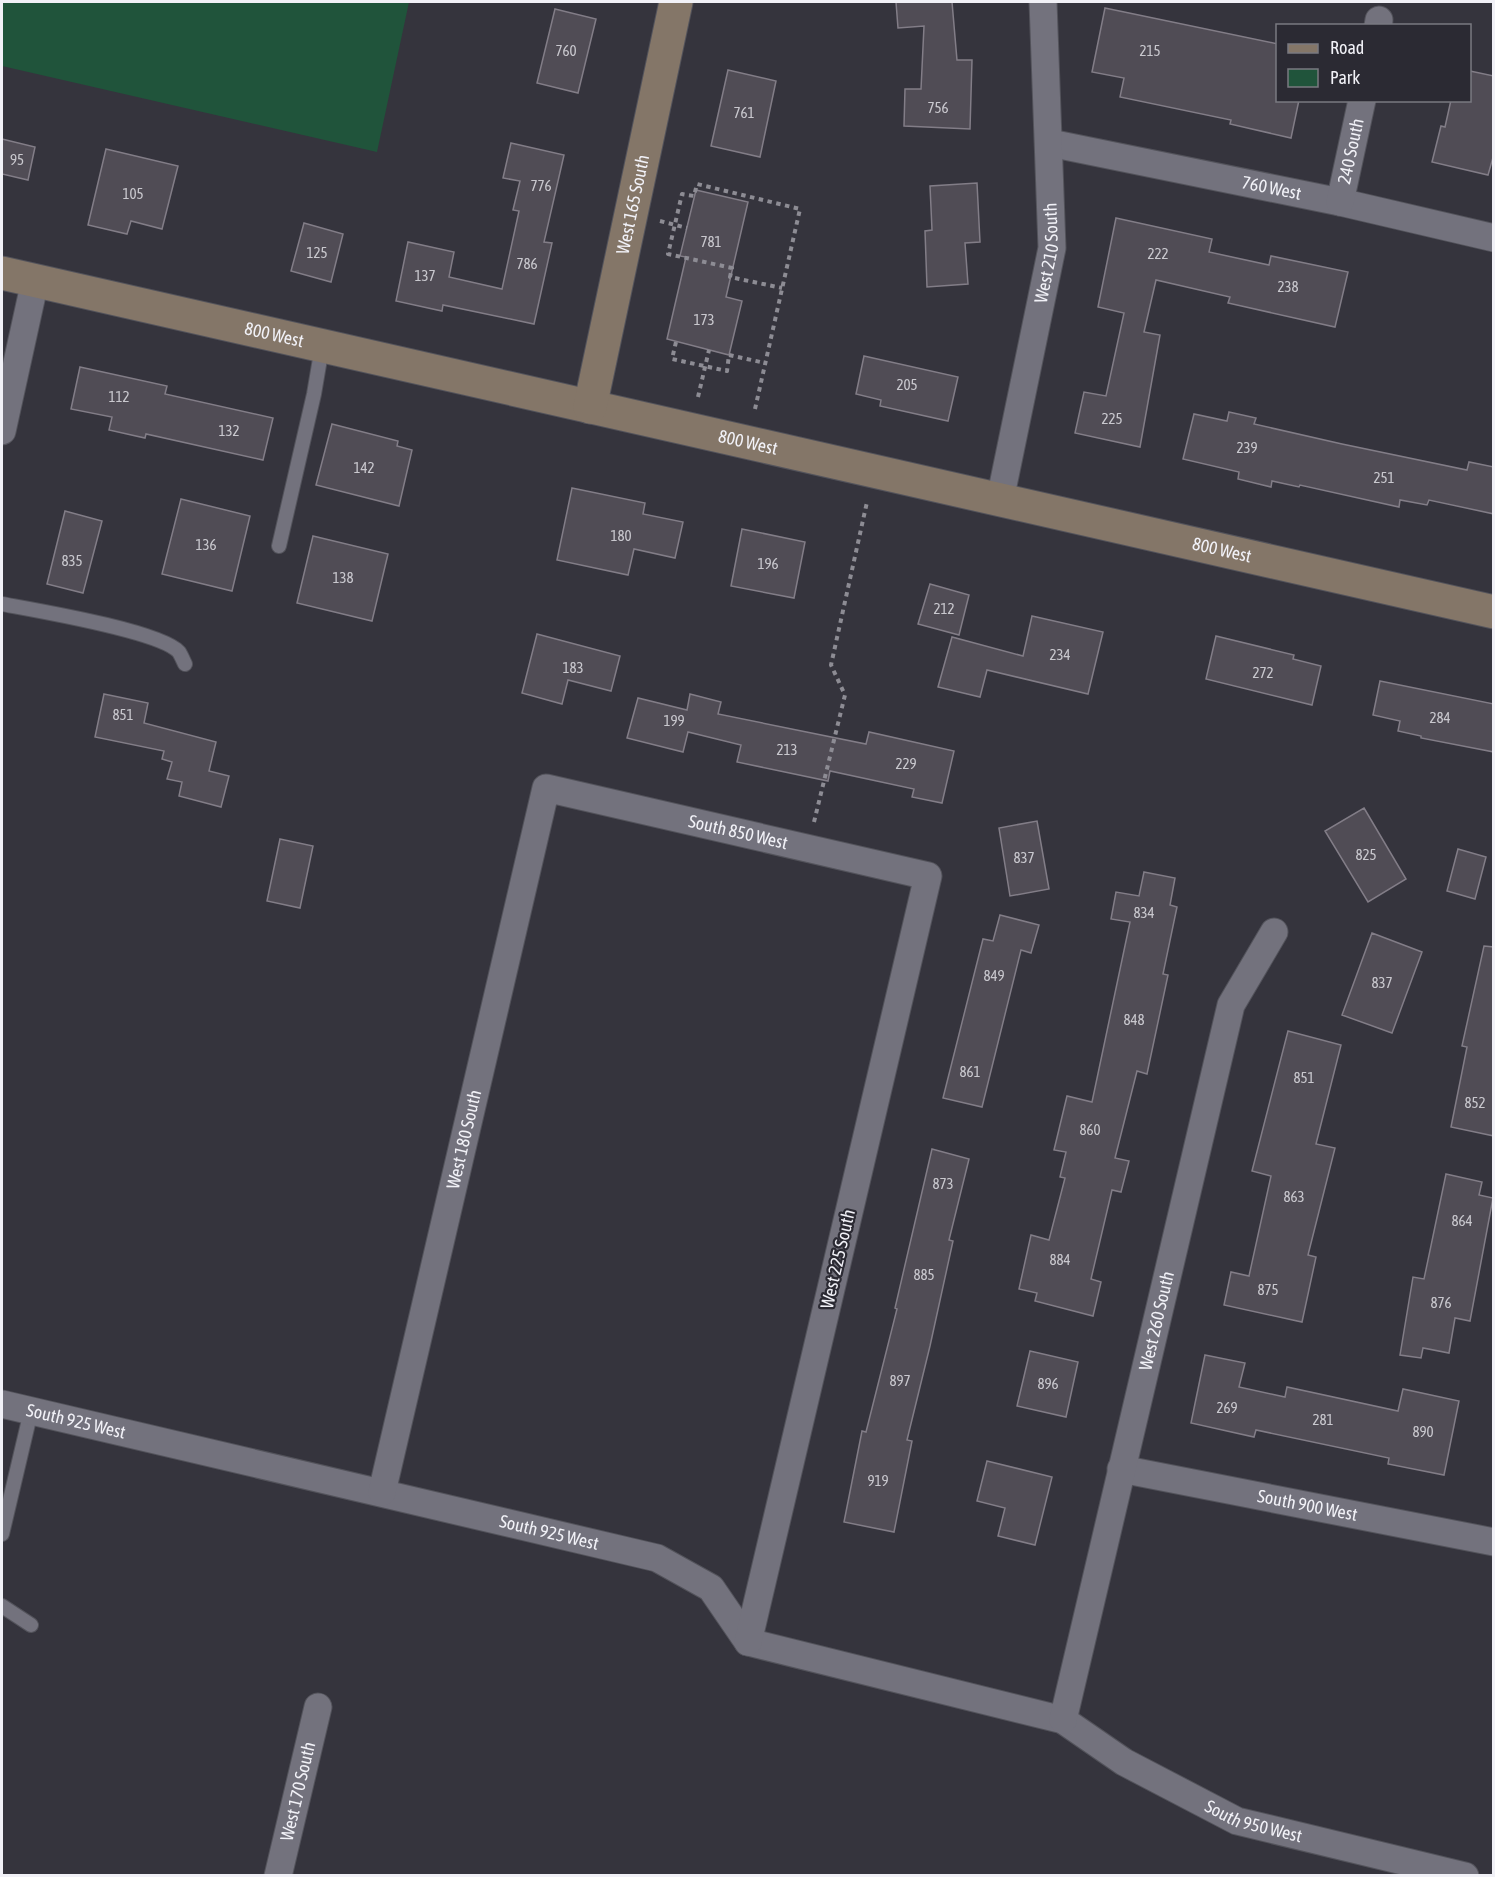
<svg xmlns="http://www.w3.org/2000/svg" width="1495" height="1877" viewBox="0 0 1495 1877" font-family="'Asap Condensed',sans-serif">
<style>
.green{fill:#20543b}
.building{fill:#504c55;stroke:#827d87;stroke-width:1.5}
.lines{fill:none;stroke-linecap:round;stroke-linejoin:round}
.lane-casing{stroke:#53535b;stroke-width:16}
.street-casing{stroke:#53535b;stroke-width:29}
.secondary-casing{stroke:#53535b;stroke-width:35}
.path{stroke:#8d8c94;stroke-width:4;stroke-dasharray:4.5 4.5;stroke-linecap:butt}
.lane{stroke:#73727d;stroke-width:14}
.street{stroke:#73727d;stroke-width:27}
.secondary{stroke:#847668;stroke-width:33}
.labels{text-anchor:middle;stroke-width:4.5;stroke-linejoin:round;paint-order:stroke}
.number-label{font-size:15px;fill:#c9c8ce}
.street-label{font-size:18px;fill:#f1f1f7;stroke:#2b2a33}
</style>
<rect width="100%" height="100%" fill="#35343d"/>
<path class="green" d="M 2,2 L 409,2 L 377,152 L 2,66 Z"/>
<path class="building" d="M 896,2 L 952,2 L 957,60 L 972,60 L 970,129 L 904,126 L 905,89 L 921,89 L 924,26 L 898,28 Z
M 1105,8 L 1278,44 L 1278,100 L 1299,100 L 1291,138 L 1230,124 L 1231,120 L 1120,97 L 1124,78 L 1092,72 Z
M 555,9 L 596,19 L 578,93 L 537,83 Z
M 728,70 L 776,81 L 760,157 L 711,146 Z
M 1470,71 L 1494,76 L 1494,154 L 1488,175 L 1432,162 L 1441,126 L 1445,127 L 1451,100 L 1470,100 Z
M 2,139 L 35,147 L 28,180 L 2,174 Z
M 511,143 L 564,155 L 544,242 L 552,243 L 534,324 L 443,305 L 442,311 L 396,301 L 408,242 L 454,252 L 449,277 L 502,289 L 519,211 L 513,210 L 520,181 L 503,178 Z
M 106,149 L 178,166 L 162,229 L 131,221 L 127,234 L 88,225 Z
M 977,183 L 980,242 L 965,243 L 968,284 L 927,287 L 925,231 L 932,230 L 930,186 Z
M 696,190 L 748,202 L 726,297 L 742,301 L 729,355 L 667,339 L 686,257 L 680,256 Z
M 1116,218 L 1212,239 L 1209,252 L 1269,265 L 1271,256 L 1348,272 L 1335,327 L 1228,303 L 1230,297 L 1156,280 L 1144,332 L 1160,335 L 1140,447 L 1075,433 L 1084,392 L 1106,396 L 1124,313 L 1098,307 Z
M 304,223 L 343,234 L 331,282 L 291,271 Z
M 864,356 L 958,377 L 948,421 L 880,406 L 881,400 L 856,394 Z
M 80,367 L 167,386 L 165,394 L 273,418 L 263,460 L 146,434 L 145,438 L 109,430 L 112,417 L 71,409 Z
M 1229,412 L 1256,418 L 1254,424 L 1342,444 L 1467,470 L 1469,462 L 1494,467 L 1494,514 L 1429,500 L 1427,505 L 1400,500 L 1399,507 L 1300,485 L 1299,487 L 1272,481 L 1271,487 L 1238,479 L 1239,472 L 1183,459 L 1194,414 L 1227,421 Z
M 332,424 L 398,441 L 397,446 L 412,450 L 399,506 L 316,485 Z
M 572,488 L 645,503 L 643,514 L 683,522 L 675,558 L 634,549 L 628,575 L 557,560 Z
M 181,499 L 250,516 L 232,591 L 162,574 Z
M 65,511 L 102,521 L 83,593 L 47,584 Z
M 742,529 L 805,542 L 794,598 L 731,586 Z
M 313,536 L 388,554 L 372,621 L 297,603 Z
M 930,584 L 969,595 L 959,635 L 918,624 Z
M 1032,616 L 1103,632 L 1088,694 L 987,670 L 980,697 L 938,687 L 952,637 L 1023,656 Z
M 537,634 L 620,656 L 611,691 L 568,680 L 562,704 L 522,693 Z
M 1216,636 L 1294,655 L 1293,659 L 1321,666 L 1312,705 L 1206,679 Z
M 1380,681 L 1494,704 L 1494,752 L 1421,738 L 1421,736 L 1398,731 L 1400,721 L 1373,715 Z
M 104,694 L 148,703 L 144,723 L 216,742 L 209,771 L 229,776 L 221,807 L 179,796 L 182,782 L 167,779 L 172,762 L 162,759 L 164,751 L 95,737 Z
M 690,694 L 721,702 L 718,714 L 866,744 L 869,732 L 954,751 L 942,803 L 912,797 L 914,789 L 830,771 L 828,781 L 737,762 L 741,745 L 688,732 L 683,752 L 627,738 L 638,698 L 687,710 Z
M 1364,808 L 1406,879 L 1368,902 L 1325,831 Z
M 1037,821 L 1049,889 L 1010,896 L 999,828 Z
M 280,839 L 313,846 L 300,908 L 267,901 Z
M 1458,849 L 1486,857 L 1475,899 L 1447,891 Z
M 1144,872 L 1175,878 L 1170,905 L 1177,907 L 1163,974 L 1168,975 L 1147,1074 L 1137,1071 L 1115,1158 L 1129,1161 L 1121,1192 L 1112,1190 L 1091,1279 L 1101,1282 L 1093,1316 L 1035,1301 L 1037,1293 L 1019,1289 L 1031,1235 L 1049,1240 L 1065,1178 L 1060,1177 L 1066,1152 L 1054,1150 L 1067,1096 L 1092,1102 L 1130,922 L 1111,919 L 1116,892 L 1139,896 Z
M 1000,915 L 1039,925 L 1031,953 L 1021,950 L 982,1107 L 943,1098 L 983,939 L 993,941 Z
M 1372,933 L 1422,952 L 1392,1033 L 1342,1015 Z
M 1484,946 L 1494,947 L 1494,1136 L 1451,1127 L 1467,1047 L 1462,1046 Z
M 1288,1031 L 1341,1045 L 1316,1144 L 1335,1148 L 1308,1255 L 1316,1257 L 1302,1322 L 1224,1305 L 1231,1272 L 1249,1276 L 1271,1176 L 1252,1171 Z
M 932,1149 L 969,1159 L 949,1240 L 953,1241 L 930,1346 L 907,1440 L 912,1441 L 894,1532 L 844,1522 L 862,1431 L 866,1432 L 897,1309 L 895,1308 Z
M 1446,1174 L 1482,1182 L 1479,1195 L 1493,1198 L 1470,1321 L 1455,1318 L 1449,1353 L 1423,1348 L 1421,1358 L 1400,1355 L 1413,1277 L 1424,1279 Z
M 1030,1351 L 1078,1362 L 1066,1417 L 1017,1406 Z
M 1205,1355 L 1245,1363 L 1239,1387 L 1285,1397 L 1287,1387 L 1398,1411 L 1403,1389 L 1459,1401 L 1444,1475 L 1388,1464 L 1389,1458 L 1256,1430 L 1254,1437 L 1191,1423 Z
M 987,1461 L 1052,1477 L 1035,1545 L 998,1536 L 1005,1508 L 977,1501 Z"/>
<g class="lines">
<defs>
<path id="lane" d="M 279,546 L 314,394 L 322,347
M 2,604 C 34,610 160,631 179,652 C 181,655 183,660 185,664
M 2,1534 L 31,1411
M 2,1606 L 31,1625"/>
<g id="street">
<path d="M 1378,26 L 1379,20"/>
<path id="s1" d="M 1050,143 L 1340,202 L 1494,238"/>
<path id="s2" d="M 1340,202 L 1362,100"/>
<path d="M 2,431 L 35,281"/>
<path id="s3" d="M 1000,500 L 1052,248 L 1043,2"/>
<path id="s4" d="M 2,1404 L 657,1558 L 711,1588 L 748,1642 L 1063,1720 L 1124,1762 L 1237,1821 L 1465,1876"/>
<path id="s5" d="M 1121,1469 L 1494,1542"/>
<path id="s6" d="M 382,1492 L 546,788 L 928,876 L 748,1642"/>
<path id="s7" d="M 1063,1720 L 1231,1005 L 1274,932"/>
<path id="s8" d="M 278,1876 L 318,1707"/>
</g>
<g id="secondary">
<path id="s9" d="M 2,273 L 1494,612"/>
<path id="s10" d="M 590,407 L 676,2"/>
</g>
</defs>
<use href="#lane" class="lane-casing"/>
<use href="#street" class="street-casing"/>
<use href="#secondary" class="secondary-casing"/>
<path class="path" d="M 660,221 L 687,228
M 676,342 L 672,359 L 727,371 L 729,355 L 765,363
M 698,397 L 709,350
M 755,409 L 800,209 L 697,184 L 694,196 L 682,194 L 668,254 L 732,268 L 730,277 L 782,288
M 814,822 L 845,695 L 831,665 L 867,502"/>
<use href="#lane" class="lane"/>
<use href="#street" class="street"/>
<use href="#secondary" class="secondary"/>
</g>
<g class="labels">
<g class="number-label">
<text x="566" y="56">760</text>
<text x="1150" y="56">215</text>
<text x="938" y="113">756</text>
<text x="744" y="118">761</text>
<text x="17" y="165">95</text>
<text x="541" y="191">776</text>
<text x="133" y="199">105</text>
<text x="711" y="247">781</text>
<text x="317" y="258">125</text>
<text x="1158" y="259">222</text>
<text x="527" y="269">786</text>
<text x="425" y="281">137</text>
<text x="1288" y="292">238</text>
<text x="704" y="325">173</text>
<text x="907" y="390">205</text>
<text x="119" y="402">112</text>
<text x="1112" y="424">225</text>
<text x="229" y="436">132</text>
<text x="1247" y="453">239</text>
<text x="364" y="473">142</text>
<text x="1384" y="483">251</text>
<text x="621" y="541">180</text>
<text x="206" y="550">136</text>
<text x="72" y="566">835</text>
<text x="768" y="569">196</text>
<text x="343" y="583">138</text>
<text x="944" y="614">212</text>
<text x="1060" y="660">234</text>
<text x="573" y="673">183</text>
<text x="1263" y="678">272</text>
<text x="123" y="720">851</text>
<text x="1440" y="723">284</text>
<text x="674" y="726">199</text>
<text x="787" y="755">213</text>
<text x="906" y="769">229</text>
<text x="1366" y="860">825</text>
<text x="1024" y="863">837</text>
<text x="1144" y="918">834</text>
<text x="994" y="981">849</text>
<text x="1382" y="988">837</text>
<text x="1134" y="1025">848</text>
<text x="970" y="1077">861</text>
<text x="1304" y="1083">851</text>
<text x="1475" y="1108">852</text>
<text x="1090" y="1135">860</text>
<text x="943" y="1189">873</text>
<text x="1294" y="1202">863</text>
<text x="1462" y="1226">864</text>
<text x="1060" y="1265">884</text>
<text x="924" y="1280">885</text>
<text x="1268" y="1295">875</text>
<text x="1441" y="1308">876</text>
<text x="900" y="1386">897</text>
<text x="1048" y="1389">896</text>
<text x="1227" y="1413">269</text>
<text x="1323" y="1425">281</text>
<text x="1423" y="1437">890</text>
<text x="878" y="1486">919</text>
</g>
<g class="street-label">
<text dy="6" stroke="none"><textPath href="#s2" startOffset="52">240 South</textPath></text>
<text dy="6" stroke="none"><textPath href="#s1" startOffset="226">760 West</textPath></text>
<text dy="6" stroke="none"><textPath href="#s10" startOffset="207">West 165 South</textPath></text>
<text dy="6" stroke="none"><textPath href="#s3" startOffset="252">West 210 South</textPath></text>
<text dy="6" stroke="none"><textPath href="#s9" startOffset="279">800 West</textPath></text>
<text dy="6" stroke="none"><textPath href="#s9" startOffset="765">800 West</textPath></text>
<text dy="6" stroke="none"><textPath href="#s9" startOffset="1251">800 West</textPath></text>
<text dy="6" stroke="none"><textPath href="#s6" startOffset="920">South 850 West</textPath></text>
<text dy="6" stroke="none"><textPath href="#s6" startOffset="362">West 180 South</textPath></text>
<text transform="translate(838 1259) rotate(-77)" y="6">West 225 South</text>
<text dy="6" stroke="none"><textPath href="#s7" startOffset="410">West 260 South</textPath></text>
<text dy="6" stroke="none"><textPath href="#s4" startOffset="76">South 925 West</textPath></text>
<text dy="6" stroke="none"><textPath href="#s5" startOffset="190">South 900 West</textPath></text>
<text dy="6" stroke="none"><textPath href="#s4" startOffset="562">South 925 West</textPath></text>
<text dy="6" stroke="none"><textPath href="#s8" startOffset="87">West 170 South</textPath></text>
<text dy="6" stroke="none"><textPath href="#s4" startOffset="1342">South 950 West</textPath></text>
</g>
</g>
<rect width="1495" height="1877" fill="none" stroke="#f1f1f7" stroke-width="6"/>
<rect x="1276" y="24" width="195" height="78" fill="#2b2a33" stroke="#7a7a81" stroke-width="1.5"/>
<rect x="1288" y="44" width="30" height="9" fill="#847668" stroke="#7a7a81" stroke-width="1.5"/>
<text x="1330" y="54" font-size="18" fill="#f1f1f7">Road</text>
<rect x="1288" y="69" width="30" height="18" fill="#20543b" stroke="#7a7a81" stroke-width="1.5"/>
<text x="1330" y="84" font-size="18" fill="#f1f1f7">Park</text>
</svg>
